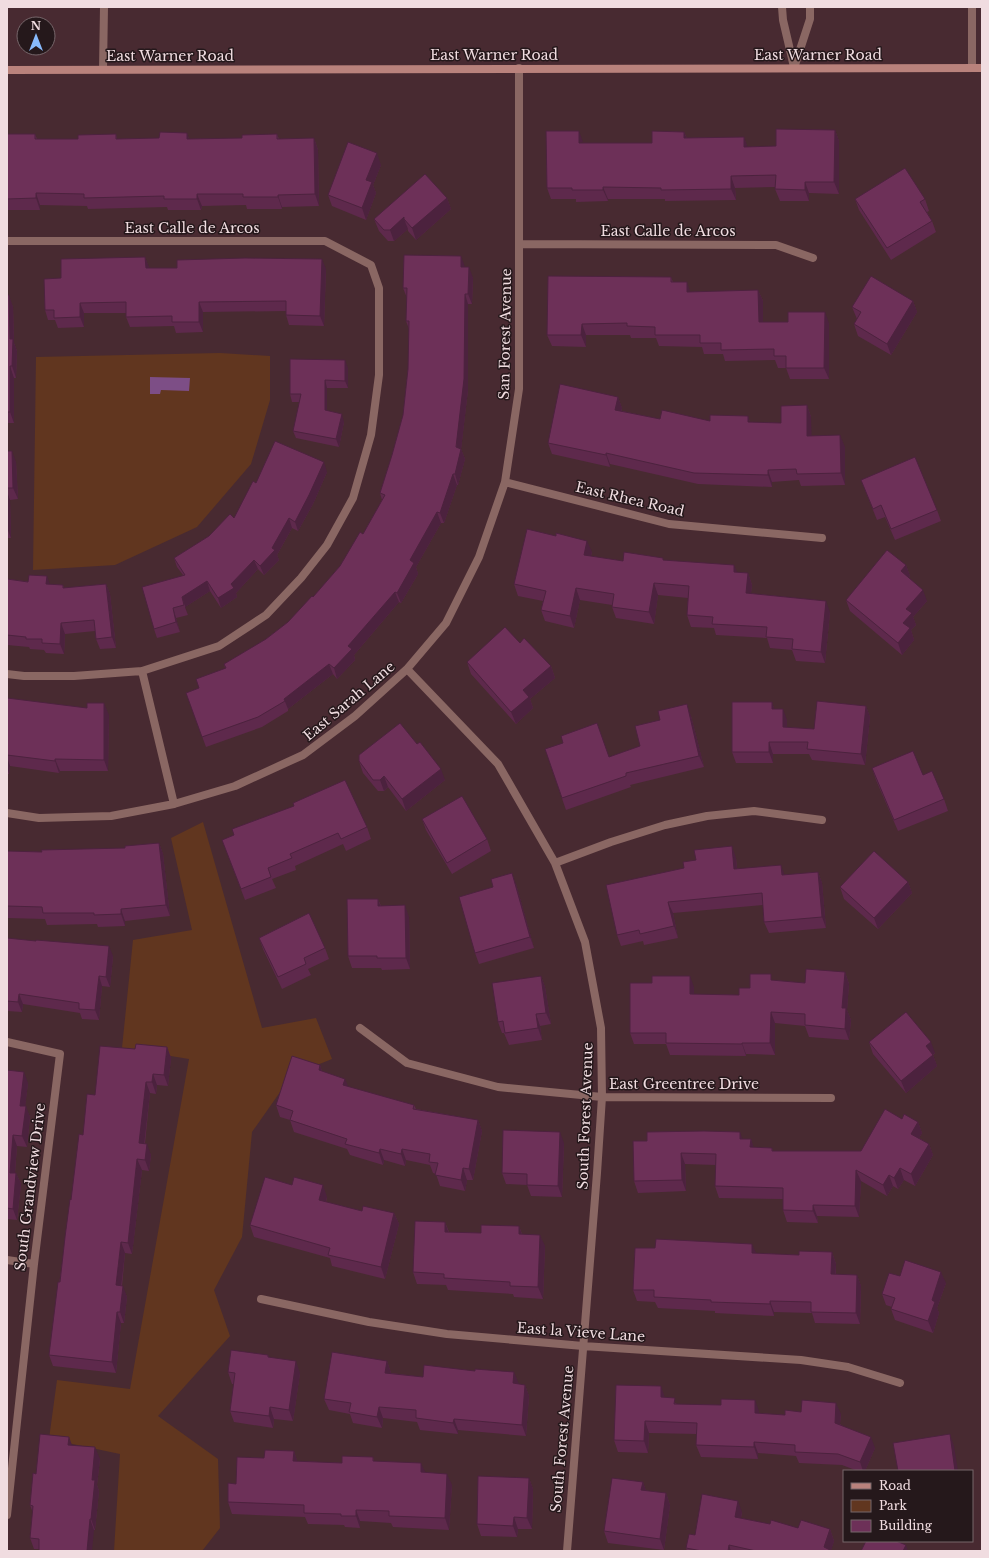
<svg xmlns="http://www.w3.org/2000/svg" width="989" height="1558" viewBox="0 0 989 1558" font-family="'Libre Baskerville',serif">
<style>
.green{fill:#61361f}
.water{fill:#7d4e86}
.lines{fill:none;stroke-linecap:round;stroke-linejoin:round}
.minor{stroke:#8a6763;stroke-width:8}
.secondary{stroke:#b9827c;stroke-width:8}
.wall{fill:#5e294c}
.shaded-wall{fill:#4c223e}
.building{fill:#6d3058;stroke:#4c223e}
.labels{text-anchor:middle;stroke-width:3;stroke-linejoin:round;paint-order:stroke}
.street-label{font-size:14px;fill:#f0dce0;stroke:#25181b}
</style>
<rect width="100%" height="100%" fill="#482a31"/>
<path class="green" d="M 220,353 L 270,356 L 270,400 L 251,464 L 197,527 L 115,565 L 33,570 L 36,357 Z
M 203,822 L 262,1028 L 316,1018 L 332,1059 L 292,1075 L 252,1132 L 242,1237 L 214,1290 L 230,1336 L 158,1416 L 218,1459 L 220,1528 L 202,1551 L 114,1551 L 120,1454 L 49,1439 L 57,1380 L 130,1389 L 189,1059 L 122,1048 L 133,940 L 192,930 L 171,838 Z"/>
<path class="water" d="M 150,377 L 190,378 L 189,391 L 161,390 L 160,394 L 150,394 Z"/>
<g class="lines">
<path class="minor" d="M 782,7 L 783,20 L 794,67
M 972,7 L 972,68
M 794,68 L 810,19 L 810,7
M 103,69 L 104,7
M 7,241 L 325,241 L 371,265 L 379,288 L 379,375 L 371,435 L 353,498 L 327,545 L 301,578 L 266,615 L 219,646 L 142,671 L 74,676 L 24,676 L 7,674
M 519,244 L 776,245 L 813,258
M 505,482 L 669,524 L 822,538
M 407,669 L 498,764 L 555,863 L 585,942 L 601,1028 L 602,1097 L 597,1173 L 567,1551
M 142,671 L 174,804
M 7,813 L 39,818 L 111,816 L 174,804 L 235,786 L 303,755 L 355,716 L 407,669 L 446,623 L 479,557 L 505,482 L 519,389 L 519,68
M 555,863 L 611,842 L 665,825 L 707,816 L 754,811 L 822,820
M 360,1028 L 407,1063 L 498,1087 L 602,1097 L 831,1098
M 7,1042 L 60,1054 L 34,1264 L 7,1515
M 7,1260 L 34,1264
M 261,1299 L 369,1322 L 447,1334 L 583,1346 L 801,1360 L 848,1367 L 900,1383"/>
<path class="secondary" d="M 7,70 L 982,68"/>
</g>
<path class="wall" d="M 835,130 L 839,141 L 839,194 L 809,193 L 809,201 L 780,201 L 775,189 L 775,187 L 735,188 L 736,200 L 665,201 L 665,199 L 608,199 L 608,201 L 576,202 L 576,199 L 551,199 L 547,188 L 583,143 L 652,143 L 684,132 L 687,138 L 744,137 L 747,147 L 776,146 Z
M 187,133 L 189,139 L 242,138 L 277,134 L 279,139 L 314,138 L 318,150 L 319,206 L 282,207 L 282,209 L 247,209 L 246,205 L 202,206 L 201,210 L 168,210 L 167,207 L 88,209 L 87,206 L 40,205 L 40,210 L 7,210 L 7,134 L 35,134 L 37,139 L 78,139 L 116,134 L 117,139 L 159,138 Z
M 381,165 L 373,185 L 376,193 L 366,220 L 332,206 L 328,195 Z
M 447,198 L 451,209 L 416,240 L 408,231 L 408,229 L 394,241 L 388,241 L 379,231 L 374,219 Z
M 855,199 L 925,199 L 929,211 L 927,212 L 932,221 L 936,232 L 891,260 L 859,210 Z
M 145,257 L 149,268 L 326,269 L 324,326 L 289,325 L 286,315 L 286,311 L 203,312 L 203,332 L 176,333 L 174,326 L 130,327 L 126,317 L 126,313 L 84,313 L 84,327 L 58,328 L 55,320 L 48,320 L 45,310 L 61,278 Z
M 465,267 L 473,278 L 472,304 L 468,304 L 468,390 L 461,449 L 465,459 L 458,485 L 457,485 L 444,523 L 441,523 L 416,567 L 418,574 L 401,603 L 399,602 L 354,655 L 355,660 L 337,679 L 333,674 L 288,709 L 288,711 L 262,727 L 206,747 L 186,693 L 199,688 L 225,668 L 224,664 L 266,639 L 288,622 L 313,597 L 340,566 L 363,534 L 382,500 L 380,493 L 392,455 L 403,415 L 408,369 L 409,329 L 406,321 L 407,298 L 403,288 Z
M 671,277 L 673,282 L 690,292 L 758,290 L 763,301 L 763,322 L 829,323 L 829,379 L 790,379 L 786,368 L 778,368 L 775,360 L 725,361 L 723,354 L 704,354 L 702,347 L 659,346 L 656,338 L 631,338 L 630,335 L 586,335 L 586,347 L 552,346 L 547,335 Z
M 7,295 L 13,307 L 14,343 L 17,351 L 16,378 L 14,378 L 14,423 L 7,423 Z
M 913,301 L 917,312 L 891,355 L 858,336 L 854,324 L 857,319 L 852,307 Z
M 348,368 L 348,388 L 327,388 L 327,411 L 344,422 L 339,447 L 296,438 L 293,431 L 300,402 L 292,402 L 290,394 Z
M 618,397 L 622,408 L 622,411 L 660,419 L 710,421 L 748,416 L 750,422 L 781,423 L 807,405 L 811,417 L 811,436 L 845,447 L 845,485 L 801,486 L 799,480 L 772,482 L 772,487 L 698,484 L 610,464 L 610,467 L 552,454 L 548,443 Z
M 7,451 L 16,462 L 18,499 L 10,500 L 11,538 L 7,538 Z
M 327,472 L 313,504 L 298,531 L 292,528 L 277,555 L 279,560 L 264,575 L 258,569 L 236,593 L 237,597 L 221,608 L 210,591 L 185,607 L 188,615 L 176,618 L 180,632 L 157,638 L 154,629 L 183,575 L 177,567 L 174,558 L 209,536 L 234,518 L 256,483 Z
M 861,480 L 937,510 L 941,521 L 895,540 L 885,517 L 877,520 Z
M 556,536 L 592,552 L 591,556 L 623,561 L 664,561 L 737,572 L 748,573 L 752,585 L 751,593 L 830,612 L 825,663 L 796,661 L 792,650 L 770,648 L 767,638 L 716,635 L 714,628 L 691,627 L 687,615 L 688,598 L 658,595 L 654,624 L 616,618 L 612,607 L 612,605 L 580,600 L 574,628 L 545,621 L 541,610 L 543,601 L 518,596 L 514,584 Z
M 906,565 L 910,576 L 909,578 L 927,601 L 913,617 L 916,625 L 911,630 L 914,640 L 902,655 L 850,611 L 846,600 Z
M 7,579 L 50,584 L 63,585 L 64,588 L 106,584 L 110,594 L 116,648 L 100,649 L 96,639 L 95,631 L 65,634 L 64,654 L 46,653 L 44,650 L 30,649 L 29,647 L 7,645 Z
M 520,643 L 551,666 L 555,678 L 530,699 L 533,708 L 516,724 L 471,674 L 467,662 Z
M 7,698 L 109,715 L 108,771 L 60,771 L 59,773 L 10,766 L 9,774 L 7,774 Z
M 772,702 L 774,709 L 787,720 L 787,727 L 814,729 L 866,706 L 870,717 L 865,765 L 812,760 L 809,754 L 773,754 L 773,763 L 736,763 L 732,752 Z
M 691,716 L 704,767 L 630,785 L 631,787 L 566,810 L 545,749 L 609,757 L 640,746 Z
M 417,744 L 445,780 L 406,811 L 388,787 L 384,791 L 378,791 L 363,773 L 359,761 Z
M 872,768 L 923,775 L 944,799 L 948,811 L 898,831 L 876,780 Z
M 422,819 L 487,839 L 491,851 L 452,874 L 426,830 Z
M 367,827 L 371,839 L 346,851 L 343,844 L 295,866 L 296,870 L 272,879 L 276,888 L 245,900 L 222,840 Z
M 159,843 L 163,854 L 170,916 L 125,921 L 125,926 L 98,927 L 97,924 L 47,925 L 45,919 L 7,918 L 7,851 L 42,852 L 125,848 Z
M 736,858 L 737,868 L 785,875 L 818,872 L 822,883 L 826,928 L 769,933 L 764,922 L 763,905 L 673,913 L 678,938 L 644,945 L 643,941 L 621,946 L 617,935 Z
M 908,882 L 912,893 L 878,929 L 844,899 L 840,887 Z
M 516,884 L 534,948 L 479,964 L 475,953 L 493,887 Z
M 378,899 L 381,906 L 409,917 L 410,969 L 382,970 L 381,968 L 352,968 L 348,956 Z
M 7,938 L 113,956 L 110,987 L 102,986 L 99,1020 L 82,1019 L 80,1013 L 23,1004 L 22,1012 L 7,1011 Z
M 259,938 L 325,948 L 329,959 L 308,969 L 311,975 L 282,989 L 263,949 Z
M 845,972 L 849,984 L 847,1010 L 851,1020 L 849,1040 L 809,1037 L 805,1026 L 775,1023 L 775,1055 L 746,1054 L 746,1056 L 670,1055 L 666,1044 L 634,1044 L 630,1033 L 694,987 L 694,994 L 739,995 L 750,988 L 773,980 L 805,983 Z
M 541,976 L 545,987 L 551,1024 L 540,1026 L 542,1040 L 509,1045 L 504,1033 L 502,1033 L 498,1022 Z
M 869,1042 L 935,1053 L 933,1055 L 937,1066 L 906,1093 L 873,1054 Z
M 167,1047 L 171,1058 L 168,1086 L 157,1085 L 156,1094 L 150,1093 L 145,1143 L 151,1155 L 149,1171 L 142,1170 L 132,1254 L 125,1253 L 122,1286 L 127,1297 L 124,1323 L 121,1323 L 116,1373 L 53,1366 L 49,1355 L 71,1200 L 83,1135 L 95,1095 L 135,1049 Z
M 320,1065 L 322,1071 L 348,1087 L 414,1105 L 416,1109 L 478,1120 L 482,1131 L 473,1180 L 467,1180 L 465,1191 L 440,1186 L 436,1174 L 433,1173 L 430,1165 L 406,1160 L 405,1166 L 384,1160 L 383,1165 L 350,1155 L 347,1149 L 294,1132 L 290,1120 L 280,1117 L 276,1105 Z
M 7,1070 L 28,1083 L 25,1106 L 30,1117 L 27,1147 L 17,1146 L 15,1173 L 16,1173 L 21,1184 L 17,1220 L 7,1219 Z
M 902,1119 L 918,1122 L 922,1133 L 919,1138 L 929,1144 L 933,1155 L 915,1186 L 904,1180 L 898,1189 L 893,1186 L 887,1196 L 861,1181 L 859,1217 L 817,1216 L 818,1223 L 787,1222 L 783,1210 L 783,1199 L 719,1198 L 715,1186 L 716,1165 L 685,1164 L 686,1191 L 638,1193 L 634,1181 L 647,1141 L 751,1139 L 753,1147 L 772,1148 L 773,1151 L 861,1151 Z
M 564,1143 L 562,1197 L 531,1196 L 527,1185 L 506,1184 L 502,1173 Z
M 327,1197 L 326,1202 L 362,1211 L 394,1213 L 399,1224 L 385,1279 L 332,1266 L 330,1258 L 254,1237 L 250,1225 Z
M 445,1222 L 449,1232 L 481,1233 L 519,1226 L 522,1234 L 545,1246 L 543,1299 L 514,1297 L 513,1294 L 448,1290 L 446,1285 L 417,1284 L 413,1272 Z
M 832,1252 L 836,1264 L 836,1274 L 857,1275 L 861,1286 L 860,1324 L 815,1323 L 812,1313 L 774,1312 L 774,1316 L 715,1313 L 715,1311 L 658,1308 L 655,1302 L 637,1301 L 633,1290 L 756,1253 L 799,1255 Z
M 900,1276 L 946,1283 L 937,1308 L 939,1313 L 933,1333 L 895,1320 L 891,1309 L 892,1307 L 886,1305 L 882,1294 Z
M 268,1355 L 269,1357 L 300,1373 L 293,1421 L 274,1419 L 273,1428 L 234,1422 L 230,1411 L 234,1384 L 232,1384 L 228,1372 Z
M 387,1361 L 391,1373 L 423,1377 L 525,1385 L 529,1396 L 526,1436 L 458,1430 L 458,1434 L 420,1430 L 417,1422 L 383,1418 L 382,1428 L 353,1423 L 350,1414 L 329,1410 L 324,1399 Z
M 665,1397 L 677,1404 L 759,1411 L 759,1413 L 785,1415 L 801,1412 L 841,1414 L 840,1424 L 875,1448 L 865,1471 L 858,1471 L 842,1465 L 799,1463 L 796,1456 L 758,1453 L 758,1459 L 701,1457 L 696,1445 L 697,1434 L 649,1433 L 648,1453 L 618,1452 L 614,1440 Z
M 72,1445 L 100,1459 L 97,1485 L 99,1491 L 95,1530 L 94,1530 L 39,1549 L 34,1549 L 30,1538 L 33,1513 L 30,1505 L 36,1474 Z
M 294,1451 L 297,1461 L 342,1463 L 373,1457 L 374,1461 L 425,1472 L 452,1485 L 449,1530 L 393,1527 L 391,1523 L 360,1521 L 360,1528 L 345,1527 L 344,1525 L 308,1524 L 305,1517 L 232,1514 L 228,1502 L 236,1484 L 264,1458 Z
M 529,1478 L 533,1489 L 532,1529 L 518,1529 L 517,1537 L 481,1536 L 477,1524 Z
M 643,1482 L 646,1491 L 666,1493 L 670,1505 L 664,1550 L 608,1543 L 604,1531 Z
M 742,1512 L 741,1518 L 770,1524 L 798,1528 L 830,1529 L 834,1541 L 831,1550 L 832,1551 L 687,1551 L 686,1548 L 695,1535 Z"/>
<path class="shaded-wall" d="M 835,130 L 839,141 L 839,194 L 834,182 Z
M 579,131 L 583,142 L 579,143 Z
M 684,132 L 689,143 L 684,138 Z
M 187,133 L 191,144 L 187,139 Z
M 744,137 L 748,148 L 744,147 Z
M 314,138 L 318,150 L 319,206 L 315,194 Z
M 377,153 L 381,165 L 373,185 L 376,193 L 366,220 L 362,208 L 366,180 Z
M 731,176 L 735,188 L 736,200 L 731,189 Z
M 805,182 L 809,193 L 809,201 L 805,190 Z
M 603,187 L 608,199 L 608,201 L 603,190 Z
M 36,193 L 40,205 L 40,210 L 36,198 Z
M 197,194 L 202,206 L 201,210 L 197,199 Z
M 278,195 L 282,207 L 282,209 L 278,197 Z
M 447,198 L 451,209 L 416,240 L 412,228 Z
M 404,217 L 404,219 L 408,229 L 394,241 L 390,230 Z
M 461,256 L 465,267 L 464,278 L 461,267 Z
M 145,257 L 149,267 L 150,279 L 146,268 Z
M 322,259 L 326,269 L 324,326 L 320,316 Z
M 469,267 L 473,278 L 472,304 L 468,294 Z
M 687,282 L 691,294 L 687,292 Z
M 758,290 L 763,301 L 763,334 L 759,322 Z
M 465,294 L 468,304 L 468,390 L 461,450 L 461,449 L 465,459 L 458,485 L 455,474 Z
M 9,295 L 13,307 L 14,343 L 17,351 L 16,378 L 12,366 L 10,339 Z
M 913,301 L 917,312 L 891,355 L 887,344 Z
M 199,302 L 203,312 L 203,332 L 199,322 Z
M 80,303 L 84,313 L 84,327 L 80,317 Z
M 825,312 L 829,323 L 829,379 L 824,368 Z
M 582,324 L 586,335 L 586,347 L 581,335 Z
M 345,360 L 348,368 L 348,388 L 345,381 Z
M 10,366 L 14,378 L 14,423 L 10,412 Z
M 325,380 L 327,388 L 327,418 L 325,410 Z
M 618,397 L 622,408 L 620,421 L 615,410 Z
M 807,405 L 811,417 L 812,448 L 807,436 Z
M 342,414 L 344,422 L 339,447 L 336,439 Z
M 748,416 L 752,428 L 748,422 Z
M 840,435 L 845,447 L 845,485 L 841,473 Z
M 12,451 L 16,462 L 18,499 L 13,488 Z
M 606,453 L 610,464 L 610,467 L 606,455 Z
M 324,462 L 327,472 L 313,504 L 298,531 L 295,522 Z
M 768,470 L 772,482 L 772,487 L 768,475 Z
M 453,474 L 457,485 L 444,523 L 440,513 Z
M 7,491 L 10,500 L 11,538 L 7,528 Z
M 437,512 L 441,523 L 416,567 L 418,574 L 401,603 L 397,593 L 410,560 Z
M 289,518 L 292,528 L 277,555 L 279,560 L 264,575 L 260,566 L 272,548 Z
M 587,541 L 592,552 L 588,566 L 584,555 Z
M 254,560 L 258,569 L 236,593 L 237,597 L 221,608 L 218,598 Z
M 734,565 L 739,576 L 734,572 Z
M 906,565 L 910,576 L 905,583 L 901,571 Z
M 748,573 L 752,585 L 750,604 L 746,593 Z
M 47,576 L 51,587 L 46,584 Z
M 207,581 L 210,591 L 185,607 L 188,615 L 182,597 Z
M 654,583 L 658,595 L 654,624 L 649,612 Z
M 106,584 L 110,594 L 116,648 L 112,637 Z
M 576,588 L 580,600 L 574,628 L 570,616 Z
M 923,590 L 927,601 L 913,617 L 916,625 L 911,630 L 914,640 L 902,655 L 898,643 L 906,609 Z
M 395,592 L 399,602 L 354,655 L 355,660 L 337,679 L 334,668 L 348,646 Z
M 826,601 L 830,612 L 825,663 L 821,652 Z
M 173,608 L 176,618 L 180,632 L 176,622 Z
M 61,623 L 65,634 L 64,654 L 60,644 Z
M 329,664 L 333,674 L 288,709 L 284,699 Z
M 551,666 L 555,678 L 530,699 L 533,708 L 516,724 L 511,712 L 523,690 Z
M 772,702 L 776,714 L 772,709 Z
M 104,703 L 109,715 L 108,771 L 104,760 Z
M 687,704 L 691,716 L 704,767 L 699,756 Z
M 866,706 L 870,717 L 865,765 L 861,754 Z
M 783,709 L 787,720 L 787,739 L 783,727 Z
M 769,742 L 773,754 L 773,763 L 769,752 Z
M 7,757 L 10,766 L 9,774 L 7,767 Z
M 55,759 L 60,771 L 59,773 L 55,761 Z
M 441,769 L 445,780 L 406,811 L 402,799 Z
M 384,776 L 388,787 L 384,791 L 380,780 Z
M 159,843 L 163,854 L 170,916 L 166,905 Z
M 732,846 L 736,858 L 738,880 L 734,869 Z
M 781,865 L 785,876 L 782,875 Z
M 818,872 L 822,883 L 826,928 L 822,917 Z
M 512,873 L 516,884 L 534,948 L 530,937 Z
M 908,882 L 912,893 L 878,929 L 874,918 Z
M 378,899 L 382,911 L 378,906 Z
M 668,902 L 673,913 L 678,938 L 674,926 Z
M 405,905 L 409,917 L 410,969 L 406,958 Z
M 121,909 L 125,921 L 125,926 L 121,914 Z
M 109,946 L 113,956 L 110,987 L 106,977 Z
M 845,972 L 849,984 L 847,1010 L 851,1020 L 849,1040 L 845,1029 L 842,1008 Z
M 99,976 L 102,986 L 99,1020 L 95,1010 Z
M 541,976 L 545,987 L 551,1024 L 546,1013 Z
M 690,976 L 694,987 L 694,1006 L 690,994 Z
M 19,994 L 23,1004 L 22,1012 L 18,1002 Z
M 771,1012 L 775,1023 L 775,1055 L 770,1043 Z
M 536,1014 L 540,1026 L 542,1040 L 538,1028 Z
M 931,1042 L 935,1053 L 931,1056 L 933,1055 L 937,1066 L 906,1093 L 901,1081 L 926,1046 Z
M 742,1043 L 746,1054 L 746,1056 L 742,1044 Z
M 167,1047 L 171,1058 L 168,1086 L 164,1075 Z
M 320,1065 L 324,1077 L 319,1070 Z
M 24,1072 L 28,1083 L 24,1117 L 20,1106 Z
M 153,1074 L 157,1085 L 156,1094 L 152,1082 Z
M 345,1079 L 350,1090 L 343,1085 Z
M 146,1082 L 150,1093 L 143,1154 L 139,1143 Z
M 26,1106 L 30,1117 L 27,1147 L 22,1136 Z
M 478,1120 L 482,1131 L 473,1180 L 469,1169 Z
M 918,1122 L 922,1133 L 915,1145 L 911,1134 Z
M 560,1132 L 564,1143 L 562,1197 L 558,1186 Z
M 740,1132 L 744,1143 L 740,1139 Z
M 13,1135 L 17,1146 L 14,1184 L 10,1173 Z
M 751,1139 L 755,1151 L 750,1147 Z
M 147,1144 L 151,1155 L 149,1171 L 145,1160 Z
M 929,1144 L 933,1155 L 915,1186 L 911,1174 Z
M 380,1149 L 384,1160 L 383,1165 L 379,1153 Z
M 402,1149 L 406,1160 L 405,1166 L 401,1154 Z
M 681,1153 L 685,1164 L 686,1191 L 682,1180 Z
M 137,1159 L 142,1170 L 132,1254 L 128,1243 Z
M 463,1168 L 467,1180 L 465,1191 L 461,1180 Z
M 900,1168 L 904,1180 L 898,1189 L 894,1178 Z
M 856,1170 L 861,1181 L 859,1217 L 855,1206 Z
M 16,1173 L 21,1184 L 17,1220 L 13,1209 Z
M 889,1175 L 893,1186 L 887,1196 L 883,1185 Z
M 323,1185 L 327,1197 L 323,1212 L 319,1200 Z
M 813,1205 L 817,1216 L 818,1223 L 813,1211 Z
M 394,1213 L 399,1224 L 385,1279 L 381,1267 Z
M 445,1222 L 449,1234 L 445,1232 Z
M 519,1226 L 523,1238 L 519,1234 Z
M 540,1235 L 545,1246 L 543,1299 L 538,1287 Z
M 121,1242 L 125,1253 L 120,1296 L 116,1285 Z
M 752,1244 L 757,1255 L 752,1253 Z
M 832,1252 L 836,1264 L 835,1286 L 831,1274 Z
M 941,1272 L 946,1283 L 937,1308 L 939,1313 L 933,1333 L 928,1321 L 932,1300 Z
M 857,1275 L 861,1286 L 860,1324 L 856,1313 Z
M 123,1286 L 127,1297 L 124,1323 L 120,1312 Z
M 770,1301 L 774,1312 L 774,1316 L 770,1304 Z
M 117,1312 L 121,1323 L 116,1373 L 112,1362 Z
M 296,1361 L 300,1373 L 293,1421 L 289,1410 Z
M 387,1361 L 391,1373 L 389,1384 L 385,1373 Z
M 514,1372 L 519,1384 L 513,1383 Z
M 525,1385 L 529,1396 L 526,1436 L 522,1425 Z
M 661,1386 L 665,1398 L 661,1397 Z
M 755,1400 L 759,1411 L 759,1424 L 755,1413 Z
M 836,1403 L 841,1414 L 839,1434 L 835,1423 Z
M 270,1407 L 274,1419 L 273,1428 L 269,1416 Z
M 379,1407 L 383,1418 L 382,1428 L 377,1417 Z
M 454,1419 L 458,1430 L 458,1434 L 453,1423 Z
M 645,1421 L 649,1433 L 648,1453 L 644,1441 Z
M 950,1434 L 954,1446 L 958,1471 L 955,1471 Z
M 69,1437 L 73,1448 L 68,1445 Z
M 871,1437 L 875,1448 L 865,1471 L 863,1471 L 860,1462 Z
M 754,1442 L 758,1453 L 758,1459 L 754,1447 Z
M 95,1447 L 100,1459 L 97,1485 L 99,1491 L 95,1530 L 91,1519 L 92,1480 Z
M 294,1451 L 298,1463 L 293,1461 Z
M 421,1463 L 426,1474 L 421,1472 Z
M 447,1474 L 452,1485 L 449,1530 L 445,1518 Z
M 529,1478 L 533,1489 L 532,1529 L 527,1518 Z
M 643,1482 L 647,1493 L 641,1490 Z
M 666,1493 L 670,1505 L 664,1550 L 660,1539 Z
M 738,1501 L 742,1512 L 739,1528 L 735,1517 Z
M 356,1510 L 360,1521 L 360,1528 L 356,1516 Z
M 514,1517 L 518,1529 L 517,1537 L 513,1526 Z
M 90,1519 L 94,1530 L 92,1551 L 87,1551 Z
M 830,1529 L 834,1541 L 831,1551 L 824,1547 Z
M 729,1545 L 731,1551 L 728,1551 Z
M 906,1545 L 908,1551 L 903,1551 Z"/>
<path class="building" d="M 776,129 L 835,130 L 834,182 L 805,182 L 805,190 L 775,189 L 776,175 L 731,176 L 731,189 L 661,190 L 661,188 L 603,187 L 603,190 L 572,190 L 572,188 L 547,188 L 546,131 L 579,131 L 579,143 L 652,143 L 652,131 L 684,132 L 684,138 L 744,137 L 744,147 L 776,146 Z
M 160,132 L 187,133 L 187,139 L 242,138 L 242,135 L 277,134 L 277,139 L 314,138 L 315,194 L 278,195 L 278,197 L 243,197 L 243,194 L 197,194 L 197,199 L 164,199 L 164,196 L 84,198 L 84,194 L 36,193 L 36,198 L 7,199 L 7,134 L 35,134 L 35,139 L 78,139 L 78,135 L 116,134 L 116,139 L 159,138 Z
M 348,142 L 377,153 L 366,180 L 372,182 L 362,208 L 328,195 Z
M 905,168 L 925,199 L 920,202 L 932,221 L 887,248 L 855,199 Z
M 425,174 L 447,198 L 412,228 L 404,219 L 404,217 L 390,230 L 384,230 L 374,219 Z
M 404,255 L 461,256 L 461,267 L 469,267 L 468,294 L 465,294 L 464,379 L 456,447 L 461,449 L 455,474 L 453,474 L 440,513 L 437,512 L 410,560 L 414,563 L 397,593 L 395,592 L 348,646 L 352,649 L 334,668 L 329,664 L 284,699 L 285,701 L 258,717 L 202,737 L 186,693 L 199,688 L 196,679 L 226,668 L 224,664 L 266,639 L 288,622 L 312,596 L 313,597 L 340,566 L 360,532 L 363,534 L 385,495 L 380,493 L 392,455 L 403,415 L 408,369 L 409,321 L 406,321 L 407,288 L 403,288 Z
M 145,257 L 146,268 L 177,268 L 177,260 L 245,258 L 322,259 L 320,316 L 286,315 L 286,301 L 199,302 L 199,322 L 172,322 L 172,316 L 126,317 L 126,302 L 80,303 L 80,317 L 54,318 L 54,310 L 45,310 L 44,279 L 61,278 L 61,259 Z
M 548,276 L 671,277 L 671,282 L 687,282 L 687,292 L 758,290 L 759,322 L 788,322 L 788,312 L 825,312 L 824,368 L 786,368 L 786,356 L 774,356 L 774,349 L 721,350 L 721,343 L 700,343 L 700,335 L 655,335 L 655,327 L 627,326 L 627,323 L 582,324 L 581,335 L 547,335 Z
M 871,276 L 913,301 L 887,344 L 854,324 L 861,312 L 852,307 Z
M 7,295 L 9,295 L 10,339 L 13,339 L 12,366 L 10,366 L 10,412 L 7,412 Z
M 290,359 L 345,360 L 345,381 L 325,380 L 325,410 L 342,414 L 336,439 L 293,431 L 301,394 L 290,394 Z
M 560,384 L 618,397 L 615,410 L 660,419 L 662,410 L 710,421 L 710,415 L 748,416 L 748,422 L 781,423 L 781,406 L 807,405 L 807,436 L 840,435 L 841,473 L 797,474 L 796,469 L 768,470 L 768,475 L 694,473 L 606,453 L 606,455 L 548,443 Z
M 275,441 L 324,462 L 309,495 L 295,522 L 289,518 L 272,548 L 275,550 L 260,566 L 254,560 L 231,584 L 234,588 L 218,598 L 207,581 L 182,597 L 184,605 L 173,608 L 176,622 L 154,629 L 142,587 L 185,575 L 174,558 L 209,536 L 230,514 L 234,518 L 253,481 L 256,483 Z
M 7,451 L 12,451 L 13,488 L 7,488 Z
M 915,457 L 937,510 L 891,529 L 881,505 L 873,509 L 861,480 Z
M 527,529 L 556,536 L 556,533 L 587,541 L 584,555 L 623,561 L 624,552 L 663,558 L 663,560 L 734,565 L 734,572 L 748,573 L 746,593 L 826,601 L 821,652 L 792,649 L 793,639 L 766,637 L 767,627 L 712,624 L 713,617 L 687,615 L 689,586 L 654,583 L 649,612 L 612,607 L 614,594 L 576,588 L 570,616 L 541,610 L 546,591 L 514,584 Z
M 887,550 L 906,565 L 901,571 L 923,590 L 906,609 L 912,613 L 903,623 L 910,628 L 898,643 L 846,600 Z
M 29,575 L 47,576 L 46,584 L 63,585 L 63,588 L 106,584 L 112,637 L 96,639 L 94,620 L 61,623 L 60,644 L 42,643 L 42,639 L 26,639 L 26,637 L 7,635 L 7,579 L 28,582 Z
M 505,627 L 520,643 L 524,638 L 551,666 L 523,690 L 529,697 L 511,712 L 467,662 Z
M 7,698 L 87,708 L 87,703 L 104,703 L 104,760 L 55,759 L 55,761 L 7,755 Z
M 817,701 L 866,706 L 861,754 L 807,749 L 808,742 L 769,742 L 769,752 L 732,752 L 732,702 L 772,702 L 772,709 L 783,709 L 783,727 L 814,729 Z
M 687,704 L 699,756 L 626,773 L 626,776 L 562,798 L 545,749 L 563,743 L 561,736 L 597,723 L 609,757 L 640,746 L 635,726 L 660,720 L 658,711 Z
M 400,723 L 417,744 L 420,742 L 441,769 L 402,799 L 384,776 L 380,780 L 373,780 L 359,761 L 359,755 Z
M 913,751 L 923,775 L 932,771 L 944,799 L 894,820 L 872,768 Z
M 345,780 L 367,827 L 341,839 L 338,833 L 290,854 L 292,858 L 268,868 L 271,877 L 241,889 L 222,840 L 234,835 L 232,829 L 294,806 L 293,803 Z
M 462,796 L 487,839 L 447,863 L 422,819 Z
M 159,843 L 166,905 L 121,909 L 121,914 L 94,915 L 94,913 L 43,913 L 42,907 L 7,906 L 7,851 L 42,852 L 41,850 L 125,848 L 125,846 Z
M 732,846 L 734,869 L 781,865 L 782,875 L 818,872 L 822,917 L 764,922 L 762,893 L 668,902 L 674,926 L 640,934 L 639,930 L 617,935 L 606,885 L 684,868 L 683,862 L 696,860 L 694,850 Z
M 874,851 L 908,882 L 874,918 L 840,887 Z
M 512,873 L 530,937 L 475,953 L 459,897 L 493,887 L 491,879 Z
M 347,899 L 378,899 L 378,906 L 405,905 L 406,958 L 377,958 L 377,956 L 348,956 Z
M 309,913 L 325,948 L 304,958 L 306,964 L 278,977 L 259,938 Z
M 7,938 L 36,941 L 36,940 L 109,946 L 106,977 L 99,976 L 95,1010 L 79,1009 L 79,1003 L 19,994 L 18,1002 L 7,1001 Z
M 806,969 L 845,972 L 842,1008 L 846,1008 L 845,1029 L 805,1025 L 805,1014 L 771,1012 L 770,1043 L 742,1043 L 742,1044 L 666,1043 L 666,1033 L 630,1033 L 630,983 L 652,983 L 652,976 L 690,976 L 690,994 L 739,995 L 739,988 L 750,988 L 750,974 L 771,974 L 771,980 L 805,983 Z
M 541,976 L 546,1013 L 536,1014 L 538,1028 L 505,1033 L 503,1021 L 498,1022 L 492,983 Z
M 906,1012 L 931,1042 L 926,1046 L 933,1055 L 901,1081 L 869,1042 Z
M 136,1044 L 167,1047 L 164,1075 L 153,1074 L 152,1082 L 146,1082 L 139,1143 L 147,1144 L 145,1160 L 137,1159 L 128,1243 L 121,1242 L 116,1285 L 123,1286 L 120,1312 L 117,1312 L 112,1362 L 49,1355 L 58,1282 L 60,1282 L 65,1237 L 70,1199 L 71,1200 L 79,1134 L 83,1135 L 87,1094 L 95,1095 L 100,1046 L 135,1049 Z
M 292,1056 L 320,1065 L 319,1070 L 345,1079 L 343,1085 L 414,1105 L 413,1109 L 478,1120 L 469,1169 L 463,1168 L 461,1180 L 435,1175 L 438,1163 L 429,1162 L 430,1154 L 402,1149 L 401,1154 L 380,1149 L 379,1153 L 345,1144 L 347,1139 L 290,1120 L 293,1111 L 276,1105 Z
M 7,1070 L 24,1072 L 20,1106 L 26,1106 L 22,1136 L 13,1135 L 10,1173 L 16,1173 L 13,1209 L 7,1208 Z
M 885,1109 L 902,1119 L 904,1114 L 918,1122 L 911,1134 L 929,1144 L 911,1174 L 900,1168 L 894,1178 L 889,1175 L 883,1185 L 856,1170 L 855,1206 L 813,1205 L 813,1211 L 783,1210 L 783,1188 L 715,1186 L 716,1154 L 681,1153 L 682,1180 L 634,1181 L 633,1141 L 647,1141 L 647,1132 L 704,1131 L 740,1132 L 740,1139 L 751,1139 L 750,1147 L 772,1148 L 772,1151 L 861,1151 Z
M 503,1130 L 560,1132 L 558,1186 L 527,1185 L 527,1174 L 502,1173 Z
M 265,1177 L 292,1185 L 294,1177 L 323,1185 L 319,1200 L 362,1211 L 363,1206 L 394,1213 L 381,1267 L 328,1255 L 330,1248 L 250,1225 Z
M 415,1221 L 445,1222 L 445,1232 L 481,1233 L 481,1225 L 519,1226 L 519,1234 L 540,1235 L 538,1287 L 510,1286 L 510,1282 L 444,1278 L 444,1274 L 413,1272 Z
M 656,1239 L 752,1244 L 752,1253 L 799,1255 L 799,1251 L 832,1252 L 831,1274 L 857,1275 L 856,1313 L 811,1312 L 811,1302 L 770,1301 L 770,1304 L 711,1302 L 711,1300 L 654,1297 L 654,1290 L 633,1290 L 635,1248 L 655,1248 Z
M 905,1260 L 941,1272 L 932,1300 L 935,1302 L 928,1321 L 891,1309 L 895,1298 L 882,1294 L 889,1273 L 900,1276 Z
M 231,1350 L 268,1355 L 268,1357 L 296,1361 L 289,1410 L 270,1407 L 269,1416 L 230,1411 L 235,1373 L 228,1372 Z
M 332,1352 L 387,1361 L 385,1373 L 423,1377 L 424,1365 L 475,1371 L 475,1369 L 514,1372 L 513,1383 L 525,1385 L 522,1425 L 454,1419 L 453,1423 L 416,1418 L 416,1410 L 379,1407 L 377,1417 L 349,1412 L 351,1403 L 324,1399 Z
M 616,1385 L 661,1386 L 661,1397 L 675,1398 L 674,1404 L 721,1405 L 721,1399 L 755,1400 L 755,1413 L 785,1415 L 785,1410 L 801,1412 L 802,1400 L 836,1403 L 835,1423 L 871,1437 L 860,1462 L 838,1454 L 795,1452 L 795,1445 L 754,1442 L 754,1447 L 696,1445 L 697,1423 L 645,1421 L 644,1441 L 614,1440 Z
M 40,1434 L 69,1437 L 68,1445 L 95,1447 L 92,1480 L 95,1480 L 91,1519 L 90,1519 L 87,1551 L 39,1551 L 39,1539 L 30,1538 L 33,1506 L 30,1505 L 33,1473 L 36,1474 Z
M 950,1434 L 955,1471 L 898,1471 L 893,1443 Z
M 265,1450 L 294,1451 L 293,1461 L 342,1463 L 342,1456 L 373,1457 L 373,1461 L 421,1463 L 421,1472 L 447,1474 L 445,1518 L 389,1516 L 389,1511 L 356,1510 L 356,1516 L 341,1516 L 341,1514 L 304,1513 L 304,1505 L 228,1502 L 228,1483 L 236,1484 L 237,1457 L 264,1458 Z
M 478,1476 L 529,1478 L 527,1518 L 514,1517 L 513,1526 L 477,1524 Z
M 612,1478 L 643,1482 L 641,1490 L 666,1493 L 660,1539 L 604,1531 Z
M 702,1494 L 738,1501 L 735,1517 L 770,1524 L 771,1520 L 798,1528 L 801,1520 L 830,1529 L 824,1547 L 832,1551 L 756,1551 L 729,1545 L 728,1551 L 702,1551 L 686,1548 L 689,1534 L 695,1535 Z
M 866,1541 L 896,1541 L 906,1545 L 903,1551 L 861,1551 Z"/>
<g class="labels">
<g class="street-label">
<text x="494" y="60">East Warner Road</text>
<text x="818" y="60">East Warner Road</text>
<text x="170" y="61">East Warner Road</text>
<text x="192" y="233">East Calle de Arcos</text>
<text x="668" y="236">East Calle de Arcos</text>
<text transform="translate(505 334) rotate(-89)" y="5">San Forest Avenue</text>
<text transform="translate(630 499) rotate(13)" y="5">East Rhea Road</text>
<text transform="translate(349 701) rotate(-40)" y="5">East Sarah Lane</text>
<text x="684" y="1089">East Greentree Drive</text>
<text transform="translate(585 1116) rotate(-88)" y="5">South Forest Avenue</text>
<text transform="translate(30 1187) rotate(-83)" y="5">South Grandview Drive</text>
<text transform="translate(581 1332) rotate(4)" y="5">East la Vieve Lane</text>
<text transform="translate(562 1439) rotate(-85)" y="5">South Forest Avenue</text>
</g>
</g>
<rect width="989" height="1558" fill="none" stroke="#f0dce0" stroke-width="16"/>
<rect x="843" y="1470" width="130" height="72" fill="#25181b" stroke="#76666a"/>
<rect x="851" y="1483" width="20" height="6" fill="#b9827c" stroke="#76666a"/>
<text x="879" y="1490" font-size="12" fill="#f0dce0">Road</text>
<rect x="851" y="1500" width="20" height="12" fill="#61361f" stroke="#76666a"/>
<text x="879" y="1510" font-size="12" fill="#f0dce0">Park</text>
<rect x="851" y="1520" width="20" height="12" fill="#6d3058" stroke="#76666a"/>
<text x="879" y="1530" font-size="12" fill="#f0dce0">Building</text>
<g transform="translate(36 36)"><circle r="19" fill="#25181b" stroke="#76666a"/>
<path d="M0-3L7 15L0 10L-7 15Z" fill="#88bafc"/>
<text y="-6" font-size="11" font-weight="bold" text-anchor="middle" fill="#f0dce0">N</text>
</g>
</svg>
